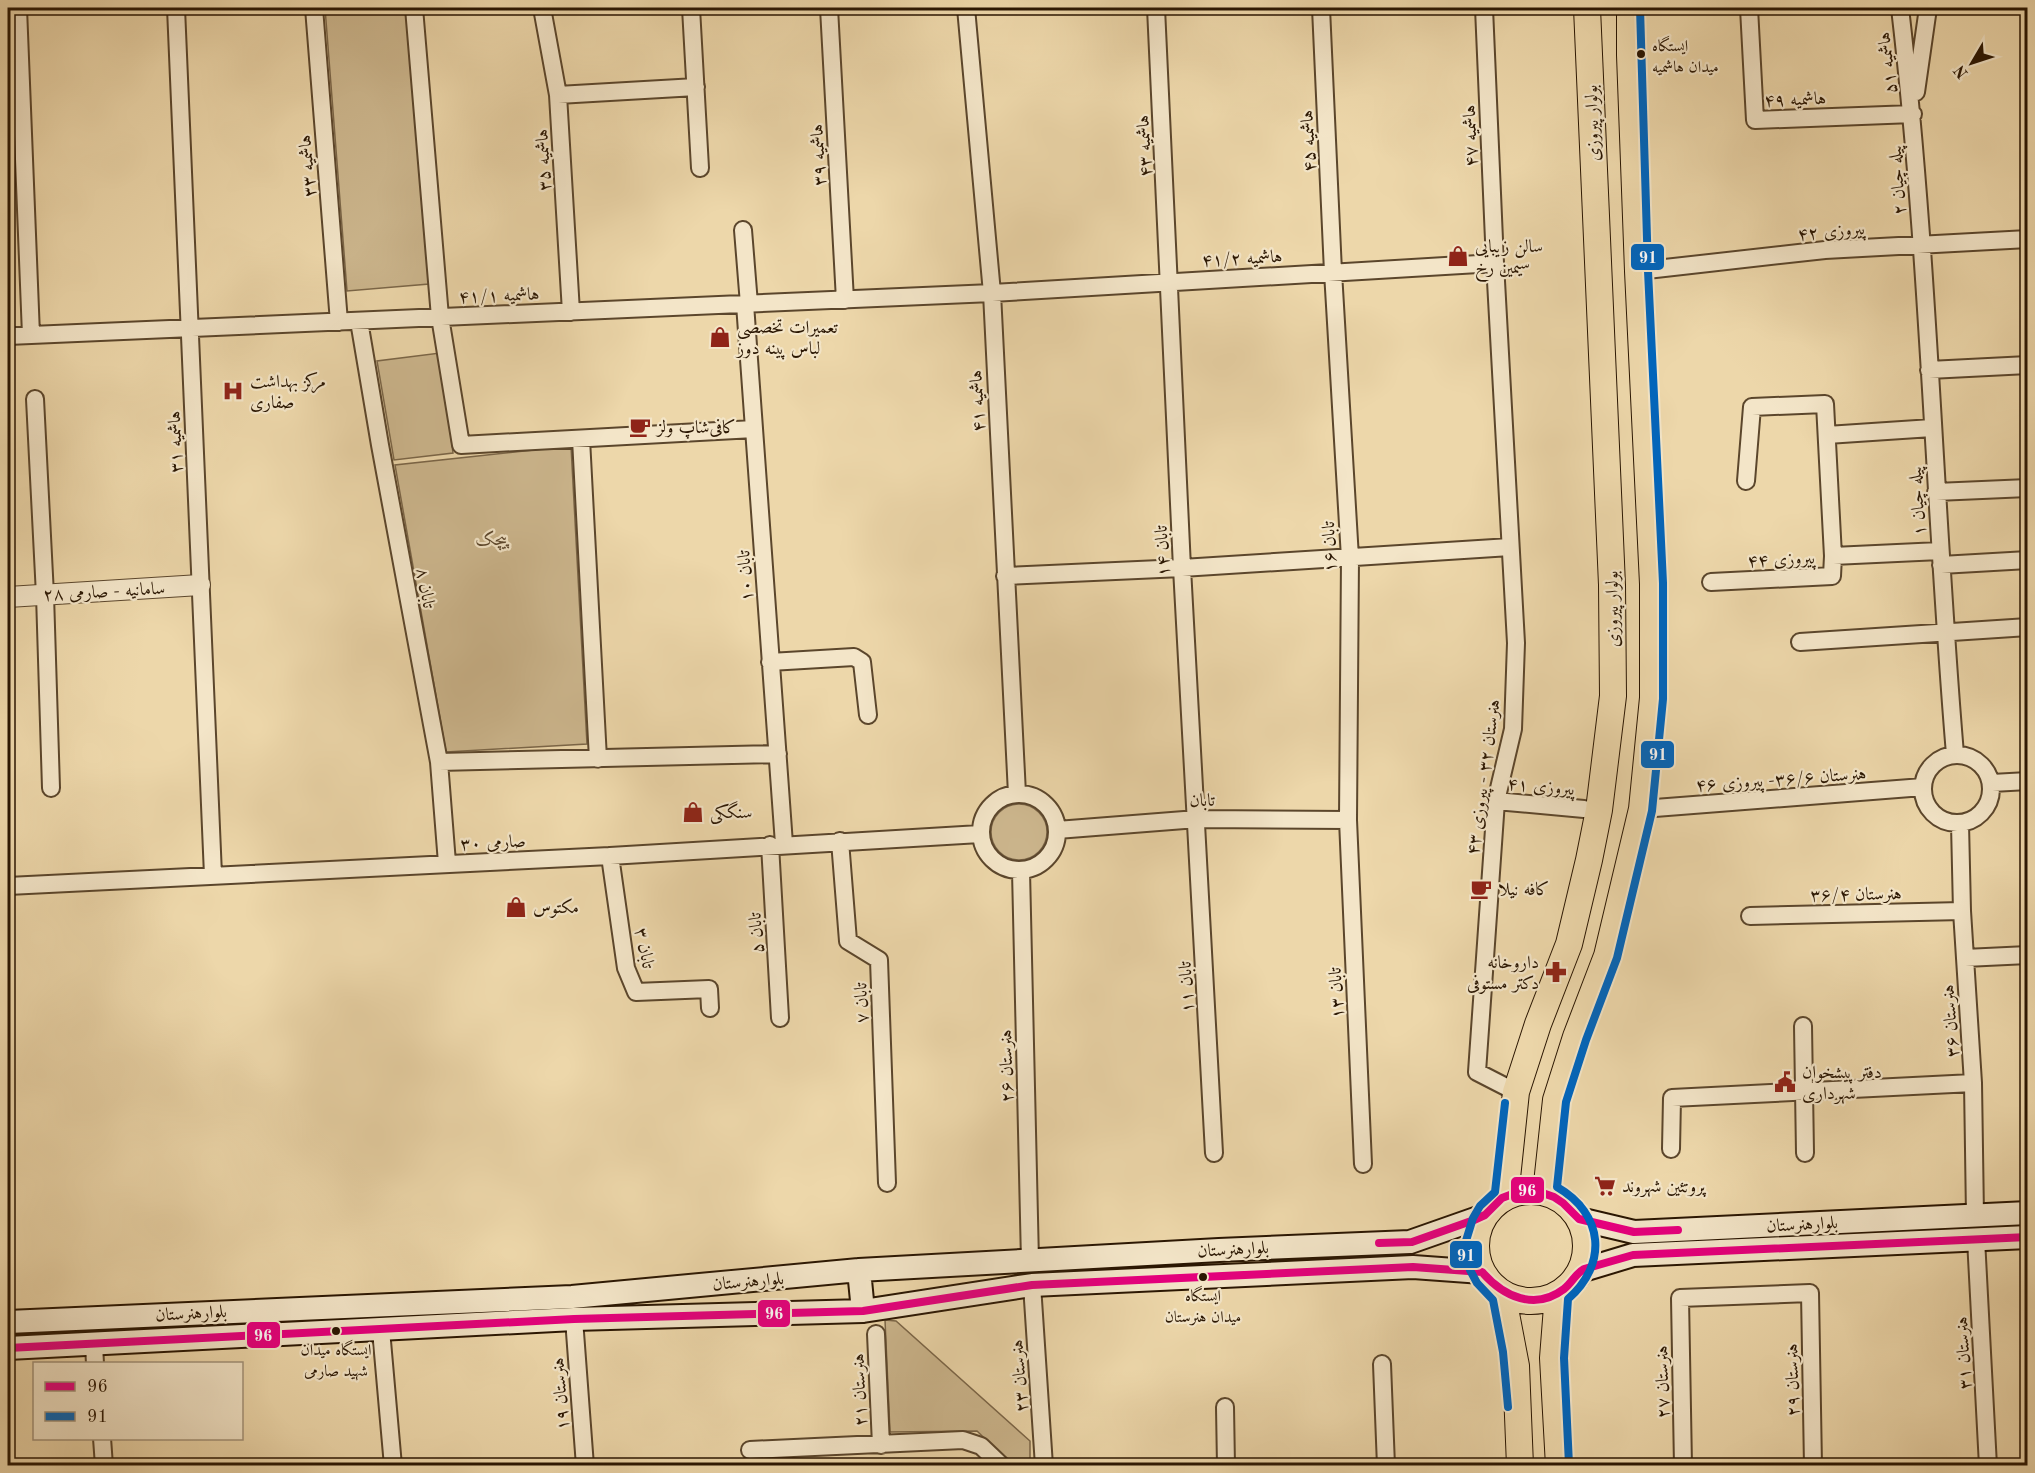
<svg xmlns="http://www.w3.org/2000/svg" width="2035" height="1473" viewBox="0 0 2035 1473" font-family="'Old Standard TT',Amiri,serif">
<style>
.green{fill:#ccb68d;stroke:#7b6648;stroke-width:1.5}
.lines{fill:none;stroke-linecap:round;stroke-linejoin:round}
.minor-casing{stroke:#5b462c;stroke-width:20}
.tertiary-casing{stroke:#5b462c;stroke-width:22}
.secondary-casing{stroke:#2a1602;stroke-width:26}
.primary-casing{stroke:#2a1602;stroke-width:28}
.minor{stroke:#f3e5c8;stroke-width:16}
.tertiary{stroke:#f3e5c8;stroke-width:20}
.secondary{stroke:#f3e5c8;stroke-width:22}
.primary{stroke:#edd7aa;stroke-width:26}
.bus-1-casing{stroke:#f3e5c8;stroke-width:12}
.bus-2-casing{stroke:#f3e5c8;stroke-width:12}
.bus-1{stroke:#e5007d;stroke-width:8}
.bus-2{stroke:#0065bd;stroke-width:8}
.bus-dot{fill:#2a1602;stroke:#f3e5c8;stroke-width:2}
.labels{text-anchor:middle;stroke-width:4.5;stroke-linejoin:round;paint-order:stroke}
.bus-label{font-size:16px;fill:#2a1602;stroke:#f3e5c8}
.street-label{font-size:18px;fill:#2a1602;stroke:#f3e5c8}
.poi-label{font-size:18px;fill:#2a1602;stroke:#f3e5c8;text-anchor:start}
.park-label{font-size:18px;font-style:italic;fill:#5b462c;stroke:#f3e5c8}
.line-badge{stroke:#f3e5c8;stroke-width:2}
.badge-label{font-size:16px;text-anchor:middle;font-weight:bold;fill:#fff}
</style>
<rect width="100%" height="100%" fill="#edd7aa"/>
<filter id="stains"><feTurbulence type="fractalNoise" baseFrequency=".00333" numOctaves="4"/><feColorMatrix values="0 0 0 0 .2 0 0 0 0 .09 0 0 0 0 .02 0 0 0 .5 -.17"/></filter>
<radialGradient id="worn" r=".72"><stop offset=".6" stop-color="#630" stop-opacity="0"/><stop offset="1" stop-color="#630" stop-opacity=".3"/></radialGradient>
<path class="green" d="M 325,8 L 407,8 L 429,284 L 347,291 Z
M 440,353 L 453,453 L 394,460 L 377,361 Z
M 571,446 L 587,744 L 446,752 L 395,465 Z
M991 832a28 28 0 1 1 56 0a28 28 0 1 1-56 0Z
M 885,1320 L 896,1321 L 1030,1441 L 1030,1465 L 1012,1465 L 977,1431 L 890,1432 Z"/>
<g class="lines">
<defs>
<path id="minor" d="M 18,8 L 31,335
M 176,8 L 213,875
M 314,8 L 339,322
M 414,8 L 440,317 L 461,445 L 754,429
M 542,8 L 558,95 L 571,312
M 691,8 L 700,168
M 829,8 L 845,300
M 966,8 L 992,293 L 1017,794
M 1156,8 L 1182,568 L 1214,1153
M 1321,8 L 1333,272 L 1350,558 L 1348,820 L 1363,1164
M 1484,8 L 1495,263 L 1516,643 L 1513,729 L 1496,801 L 1477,1072 L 1516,1092
M 1749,8 L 1755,120 L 1913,114
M 1900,8 C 1929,255 1934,506 1955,754
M 1916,92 L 1928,8
M 558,95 L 696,87
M 743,230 L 749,304
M 1638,271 L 1825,250 L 2028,239
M 745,304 L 784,844
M 359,321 L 380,445 L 439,762 L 447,863
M 8,336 L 992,293 L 1495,263
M 1929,370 L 2028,365
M 35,399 L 45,595 L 51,788
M 1827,435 L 1932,428
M 581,439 L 598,759
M 1936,492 L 2028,488
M 1833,556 L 1940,551
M 1941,565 L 2028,560
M 1005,576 L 1182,568 L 1510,547
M 1711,582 L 1832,576 L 1833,556 L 1825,404 L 1752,407 L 1746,481
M 1800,642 L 2028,627
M 770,662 L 854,657 L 862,662 L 868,715
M1923 789a34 34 0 1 1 68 0a34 34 0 1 1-68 0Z
M 439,762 L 778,754
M 1992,783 L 2028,781
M981 832a38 38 0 1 1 76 0a38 38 0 1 1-76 0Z
M 1496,801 L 1584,809
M 1642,809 L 1923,787
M 1960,824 L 1962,911 L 1973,1083 L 1975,1216
M 1057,830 L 1197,819 L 1348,820
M 840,841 L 848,941 L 879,960 L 887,1183
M 770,845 L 780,1018
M 610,856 L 626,968 L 636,992 L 709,989 L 710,1008
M 1021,871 L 1030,1261
M 8,886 L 610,856 L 980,834
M 1750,916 L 1962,911
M 1965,958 L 2028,955
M 1803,1026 L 1805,1153
M 1671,1149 L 1672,1098 L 1973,1083
M 1976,1239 L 1988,1466
M 1032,1285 L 1044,1466
M 574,1319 L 585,1466
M 381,1330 L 393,1466
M 876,1334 L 881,1445
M 94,1344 L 95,1364
M 1382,1364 L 1386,1466
M 1225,1407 L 1226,1466
M 102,1438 L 104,1466
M 750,1450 L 963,1440 L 981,1446 L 1002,1466
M 1683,1466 L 1680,1298 L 1810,1293 L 1813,1466"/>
<path id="tertiary" d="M 8,597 L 200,585"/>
<path id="secondary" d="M 1579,1219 L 1634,1232 L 2028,1213
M 859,1270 L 863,1311
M 1580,1271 L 1633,1255 L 2028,1237
M 8,1322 L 572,1297 L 859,1270 L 1219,1250 L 1410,1242 L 1484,1216
M 8,1348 L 574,1319 L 863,1311 L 1032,1285 L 1413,1267 L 1482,1272"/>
<path id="primary" d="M1476 1246a55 55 0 1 1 110 0a55 55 0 1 1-110 0Z
M 1546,1193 L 1556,1100 L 1576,1037 L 1607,956 L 1642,809 L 1653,698 L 1653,584 L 1638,271 L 1630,55 L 1630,8
M 1505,1197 L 1516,1092 L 1538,1024 L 1569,944 L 1589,860 L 1599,810 L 1613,696 L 1612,585 L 1587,8
M 1502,1293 L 1516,1366 L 1520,1466
M 1558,1294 L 1553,1358 L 1559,1466"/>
</defs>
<use href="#minor" class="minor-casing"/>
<use href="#tertiary" class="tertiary-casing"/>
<use href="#secondary" class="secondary-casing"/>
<use href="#primary" class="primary-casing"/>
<use href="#minor" class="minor"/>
<use href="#tertiary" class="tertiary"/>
<use href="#secondary" class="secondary"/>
<use href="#primary" class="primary"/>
<defs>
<path id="bus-1" d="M 1379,1243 L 1412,1242 L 1474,1220 L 1485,1215 L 1502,1198 L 1523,1190 L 1534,1190 L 1554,1197 L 1563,1203 L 1579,1219 L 1634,1232 L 1678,1230
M 8,1348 L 574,1319 L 863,1311 L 1032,1285 L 1413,1267 L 1482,1272 C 1504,1297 1535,1311 1564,1289 C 1572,1283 1575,1274 1584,1269 L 1633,1255 L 2028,1237"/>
<path id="bus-2" d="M 1505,1103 L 1495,1192 L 1480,1206 L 1473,1218 L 1465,1244 L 1466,1256 L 1470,1270 L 1477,1283 L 1493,1300 L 1503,1352 L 1508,1407
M 1569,1465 L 1564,1358 L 1568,1299 C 1608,1264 1604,1214 1557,1187 L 1566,1102 L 1586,1040 L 1617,958 L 1652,811 L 1663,699 L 1663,583 L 1648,271 L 1640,8"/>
</defs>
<use href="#bus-1" class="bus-1-casing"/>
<use href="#bus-2" class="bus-2-casing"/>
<use href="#bus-1" class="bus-1"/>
<use href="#bus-2" class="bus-2"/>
</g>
<defs>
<symbol id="shop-bare" viewBox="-9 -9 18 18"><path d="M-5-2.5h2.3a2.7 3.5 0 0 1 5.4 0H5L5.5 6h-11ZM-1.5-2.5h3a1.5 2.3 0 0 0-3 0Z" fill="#8f2418" stroke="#f3e5c8" stroke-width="2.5" paint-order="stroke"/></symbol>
<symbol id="hospital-bare" viewBox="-9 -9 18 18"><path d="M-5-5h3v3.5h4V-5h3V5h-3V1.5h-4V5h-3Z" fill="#8f2418" stroke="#f3e5c8" stroke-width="2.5" paint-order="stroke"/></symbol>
<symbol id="cafe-bare" viewBox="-9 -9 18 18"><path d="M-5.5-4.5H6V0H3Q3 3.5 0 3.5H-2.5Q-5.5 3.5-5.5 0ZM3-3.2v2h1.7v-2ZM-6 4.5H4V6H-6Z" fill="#8f2418" stroke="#f3e5c8" stroke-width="2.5" paint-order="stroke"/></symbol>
<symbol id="pharmacy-bare" viewBox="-9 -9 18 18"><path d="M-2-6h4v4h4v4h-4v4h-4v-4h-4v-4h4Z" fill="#8f2418" stroke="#f3e5c8" stroke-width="2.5" paint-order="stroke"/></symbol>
<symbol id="civic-bare" viewBox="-9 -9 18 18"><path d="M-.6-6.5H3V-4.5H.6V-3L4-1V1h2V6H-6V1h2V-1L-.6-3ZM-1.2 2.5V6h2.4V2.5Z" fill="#8f2418" stroke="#f3e5c8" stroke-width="2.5" paint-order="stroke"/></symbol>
<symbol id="supermarket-bare" viewBox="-9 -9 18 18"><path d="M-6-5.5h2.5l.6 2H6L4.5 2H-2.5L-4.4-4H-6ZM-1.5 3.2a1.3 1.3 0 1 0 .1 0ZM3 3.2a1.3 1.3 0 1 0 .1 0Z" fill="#8f2418" stroke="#f3e5c8" stroke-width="2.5" paint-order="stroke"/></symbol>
</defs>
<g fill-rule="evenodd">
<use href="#shop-bare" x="1443" y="241" width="30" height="30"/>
<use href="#shop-bare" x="705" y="322" width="30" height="30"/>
<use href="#hospital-bare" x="218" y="376" width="30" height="30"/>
<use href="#cafe-bare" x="625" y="412" width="30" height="30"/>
<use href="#shop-bare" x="678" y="797" width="30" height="30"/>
<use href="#cafe-bare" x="1466" y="874" width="30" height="30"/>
<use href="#shop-bare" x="501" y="892" width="30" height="30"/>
<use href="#pharmacy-bare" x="1541" y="957" width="30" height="30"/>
<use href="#civic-bare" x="1770" y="1067" width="30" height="30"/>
<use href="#supermarket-bare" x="1590" y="1171" width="30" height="30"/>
</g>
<g class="bus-dot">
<circle cx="1641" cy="54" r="5"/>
<circle cx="1203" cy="1277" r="5"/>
<circle cx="336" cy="1331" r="5"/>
</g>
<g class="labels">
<g class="bus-label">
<text x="1652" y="51" text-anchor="start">ایستگاه<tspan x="1652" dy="21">میدان هاشمیه</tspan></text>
<text x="1203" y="1301">ایستگاه<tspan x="1203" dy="21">میدان هنرستان</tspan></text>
<text x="336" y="1355">ایستگاه میدان<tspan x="336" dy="21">شهید صارمی</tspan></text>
</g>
<g class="street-label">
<text transform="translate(1887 63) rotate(-97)" y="6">هاشمیه ۵۱</text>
<text transform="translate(1795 99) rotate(-2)" y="6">هاشمیه ۴۹</text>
<text transform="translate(1592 123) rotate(-92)" y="6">بولوار پیروزی</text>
<text transform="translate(1470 136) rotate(-92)" y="6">هاشمیه ۴۷</text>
<text transform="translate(1308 141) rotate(-93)" y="6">هاشمیه ۴۵</text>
<text transform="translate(1144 146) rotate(-93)" y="6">هاشمیه ۴۳</text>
<text transform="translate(818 155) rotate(-93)" y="6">هاشمیه ۳۹</text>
<text transform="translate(543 160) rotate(-93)" y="6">هاشمیه ۳۵</text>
<text transform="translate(307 166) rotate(-95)" y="6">هاشمیه ۳۳</text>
<text transform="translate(1897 180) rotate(-94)" y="6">پیله چیان ۲</text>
<text transform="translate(1831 231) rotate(-5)" y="6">پیروزی ۴۲</text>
<text transform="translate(1242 258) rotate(-3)" y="6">هاشمیه ۴۱/۲</text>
<text transform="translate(499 295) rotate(-2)" y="6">هاشمیه ۴۱/۱</text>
<text transform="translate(977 401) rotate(-93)" y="6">هاشمیه ۴۱</text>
<text transform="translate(175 442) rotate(-92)" y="6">هاشمیه ۳۱</text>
<text transform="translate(1917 501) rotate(-94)" y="6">پیله چیان ۱</text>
<text transform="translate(1329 547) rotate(-92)" y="6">تابان ۱۶</text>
<text transform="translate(1162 551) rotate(-93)" y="6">تابان ۱۴</text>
<text transform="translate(1781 559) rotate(-3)" y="6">پیروزی ۴۴</text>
<text transform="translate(745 576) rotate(-94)" y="6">تابان ۱۰</text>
<text transform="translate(426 588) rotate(80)" y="6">تابان ۸</text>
<text transform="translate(104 591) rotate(-3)" y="6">سامانیه - صارمی ۲۸</text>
<text transform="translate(1612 609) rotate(-91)" y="6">بولوار پیروزی</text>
<text transform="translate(1483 777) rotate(-82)" y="6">هنرستان ۳۲ - پیروزی ۴۳</text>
<text transform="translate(1781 779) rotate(-4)" y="6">هنرستان ۳۶/۶- پیروزی ۴۶</text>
<text transform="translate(1541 786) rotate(5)" y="6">پیروزی ۴۱</text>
<text transform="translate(1202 800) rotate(-1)" y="6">تابان</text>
<text transform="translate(493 842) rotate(-3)" y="6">صارمی ۳۰</text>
<text transform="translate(1856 894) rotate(-1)" y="6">هنرستان ۳۶/۴</text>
<text transform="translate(756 933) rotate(-94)" y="6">تابان ۵</text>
<text transform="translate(645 948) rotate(79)" y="6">تابان ۳</text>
<text transform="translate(1186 987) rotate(-93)" y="6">تابان ۱۱</text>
<text transform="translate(1336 993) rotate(-93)" y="6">تابان ۱۳</text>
<text transform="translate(861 1003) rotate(-92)" y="6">تابان ۷</text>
<text transform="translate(1950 1021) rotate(-94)" y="6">هنرستان ۳۶</text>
<text transform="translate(1006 1066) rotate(-91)" y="6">هنرستان ۲۶</text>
<text transform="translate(1802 1224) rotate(-3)" y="6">بلوارهنرستان</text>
<text transform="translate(1233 1249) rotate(-3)" y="6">بلوارهنرستان</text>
<text transform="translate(748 1281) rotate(-5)" y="6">بلوارهنرستان</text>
<text transform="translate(191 1313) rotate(-3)" y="6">بلوارهنرستان</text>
<text transform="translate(1963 1353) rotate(-93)" y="6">هنرستان ۳۱</text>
<text transform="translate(1019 1376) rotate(-94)" y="6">هنرستان ۲۳</text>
<text transform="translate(1792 1380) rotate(-91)" y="6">هنرستان ۲۹</text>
<text transform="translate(1662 1382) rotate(-91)" y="6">هنرستان ۲۷</text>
<text transform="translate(859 1390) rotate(-92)" y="6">هنرستان ۲۱</text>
<text transform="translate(560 1394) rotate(-94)" y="6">هنرستان ۱۹</text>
</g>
<g class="poi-label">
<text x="1475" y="252">سالن زیبایی<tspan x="1475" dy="21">سیمین رخ</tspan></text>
<text x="737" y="333">تعمیرات تخصصی<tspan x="737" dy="21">لباس پینه دوز</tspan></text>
<text x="250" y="387">مرکز بهداشت<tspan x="250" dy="21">صفاری</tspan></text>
<text x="657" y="433">کافی‌شاپ ولز</text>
<text x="710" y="818">سنگکی</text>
<text x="1498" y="895">کافه نیلا</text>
<text x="533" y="913">مکتوس</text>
<text x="1539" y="968" text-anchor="end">داروخانه<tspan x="1539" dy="21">دکتر مستوفی</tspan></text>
<text x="1802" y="1078">دفتر پیشخوان<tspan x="1802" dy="21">شهرداری</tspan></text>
<text x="1622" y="1192">پروتئین شهروند</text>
</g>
<g class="park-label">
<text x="492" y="545">پیچک</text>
</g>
</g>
<g class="line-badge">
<rect x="1630" y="243" width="35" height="28" rx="6" fill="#0065bd"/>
<rect x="1640" y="740" width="35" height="29" rx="6" fill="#0065bd"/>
<rect x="1510" y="1176" width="35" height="28" rx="6" fill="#e5007d"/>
<rect x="1449" y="1240" width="34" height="29" rx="6" fill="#0065bd"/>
<rect x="757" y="1299" width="34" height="29" rx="6" fill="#e5007d"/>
<rect x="246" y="1321" width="35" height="28" rx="6" fill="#e5007d"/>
</g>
<g class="badge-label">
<text x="1648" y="263">91</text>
<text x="1658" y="760">91</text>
<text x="1527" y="1196">96</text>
<text x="1466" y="1261">91</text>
<text x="774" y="1319">96</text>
<text x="263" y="1341">96</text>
</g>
<rect width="2035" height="1473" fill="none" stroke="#edd7aa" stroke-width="30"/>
<rect x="9" y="9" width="2017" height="1455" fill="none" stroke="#2a1602" stroke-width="3"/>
<rect x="15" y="15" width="2005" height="1443" fill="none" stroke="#2a1602" stroke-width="1.5"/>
<rect x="33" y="1362" width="210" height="78" fill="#f3e5c8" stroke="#a39279" stroke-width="1.5"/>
<rect x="45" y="1382" width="30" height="9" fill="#e5007d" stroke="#a39279" stroke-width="1.5"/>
<text x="87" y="1392" font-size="18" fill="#2a1602">96</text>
<rect x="45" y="1412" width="30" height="9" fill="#0065bd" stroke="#a39279" stroke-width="1.5"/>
<text x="87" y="1422" font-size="18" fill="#2a1602">91</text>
<g transform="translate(1972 63) rotate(231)" stroke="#f3e5c8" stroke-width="4.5" paint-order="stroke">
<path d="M0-4.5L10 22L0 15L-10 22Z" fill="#2a1602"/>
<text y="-9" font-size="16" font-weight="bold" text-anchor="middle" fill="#2a1602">N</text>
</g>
<rect width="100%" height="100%" filter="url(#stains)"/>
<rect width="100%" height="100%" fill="url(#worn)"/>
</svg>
